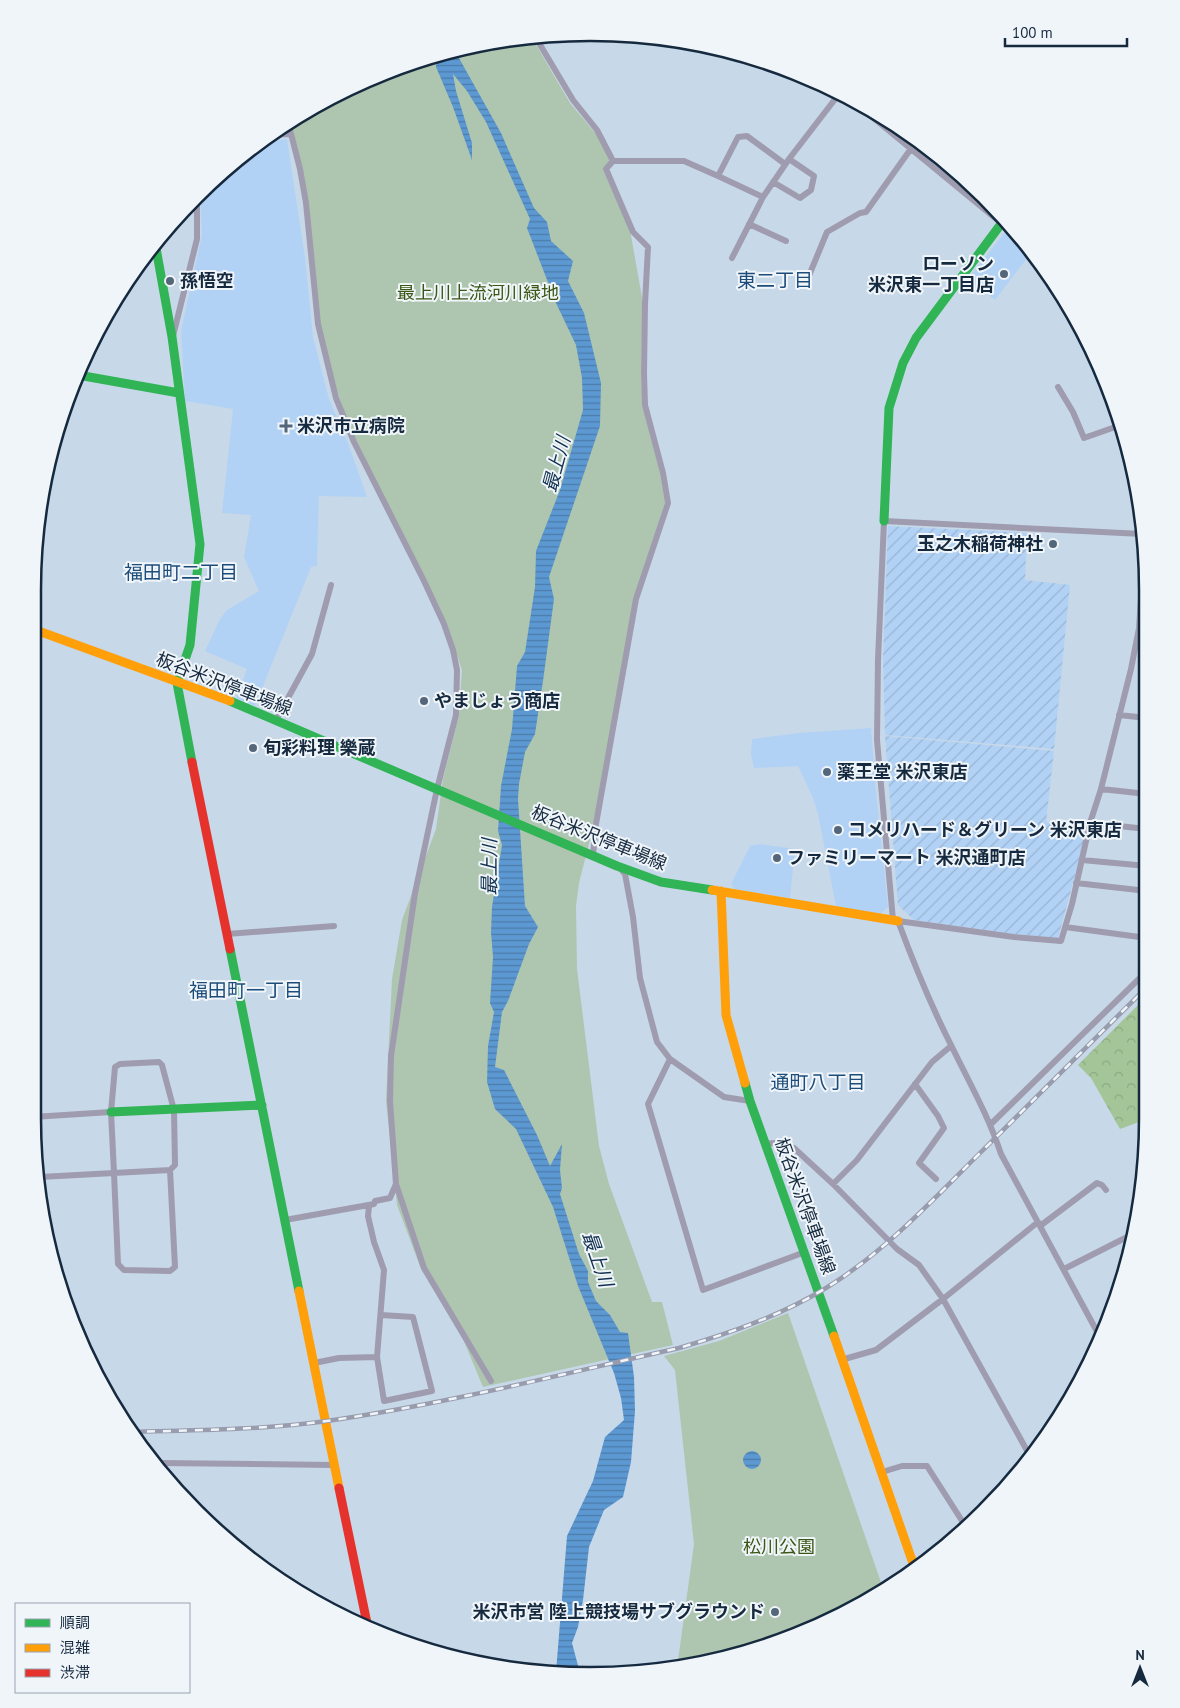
<svg xmlns="http://www.w3.org/2000/svg" width="1180" height="1708" viewBox="0 0 1180 1708" font-family="'PT Sans','Noto Sans JP',sans-serif">
<style>
.built{fill:#b2d2f5}
.industrial{fill:url(#industrial-furrows)}
.forest{fill:url(#forest-crowns)}
.park{fill:#aec6af}
.water{fill:url(#water-rules)}
.lines{fill:none;stroke-linecap:round;stroke-linejoin:round}
.street{stroke:#a09caf;stroke-width:6}
.fast{stroke:#30b455;stroke-width:9}
.slow{stroke:#ff9f0a;stroke-width:9}
.jam{stroke:#e5322d;stroke-width:9}
.rail-casing{stroke:#989cad;stroke-width:4.5}
.rail{stroke:#f0f5fa;stroke-width:2.5;stroke-dasharray:8;stroke-linecap:butt}
.poi-dot{fill:#54677a;stroke:#f0f5fa;stroke-width:2}
.labels{text-anchor:middle;stroke-width:4;stroke-linejoin:round;paint-order:stroke}
.poi-label{font-size:18px;font-weight:bold;fill:#162a3f;stroke:#f0f5fa;text-anchor:start}
.park-label{font-size:18px;fill:#395612;stroke:#f0f5fa}
.street-label{font-size:18px;fill:#162a3f;stroke:#f0f5fa}
.neighbourhood-label{font-size:19px;fill:#1c4c7a;stroke:#f0f5fa}
.water-label{font-size:19px;font-style:italic;fill:#11314f;stroke:#f0f5fa}
.rim{fill:none;stroke:#162a3f;stroke-width:2.5}
</style>
<defs>
<pattern id="industrial-furrows" width="10" height="10" patternUnits="userSpaceOnUse" patternTransform="scale(1.25)"><rect width="10" height="10" fill="#b2d2f5"/><path d="M-1 1l2-2M0 10L10 0M9 11l2-2" fill="none" stroke="#98b4d3"/></pattern>
<pattern id="forest-crowns" width="20" height="18" patternUnits="userSpaceOnUse" patternTransform="scale(1.25)"><rect width="20" height="18" fill="#a4c597"/><path d="M2 6a3 3 0 1 1 6 0M12 15a3 3 0 1 1 6 0" fill="none" stroke="#8ca983"/></pattern>
<pattern id="water-rules" width="6" height="5" patternUnits="userSpaceOnUse" patternTransform="scale(1.25)"><rect width="6" height="5" fill="#5c98d1"/><path d="M0 2.5h6" fill="none" stroke="#4b7cab"/></pattern>
</defs>
<rect width="100%" height="100%" fill="#c7d8e9"/>
<path class="built" d="M 287,139 L 305,258 L 313,337 L 329,399 L 348,443 L 367,497 L 319,496 L 317,566 L 311,567 L 255,706 L 236,698 L 247,669 L 205,651 L 220,619 L 227,610 L 259,591 L 244,557 L 251,515 L 222,513 L 233,409 L 185,401 L 181,331 L 202,235 L 200,192 L 262,142 Z
M 1005,232 L 1031,253 L 995,300 L 968,279 Z
M 1145,567 L 1147,590 L 1147,628 L 1142,627 Z
M 871,728 L 876,792 L 888,907 L 880,914 L 836,906 L 818,814 L 813,798 L 798,766 L 754,768 L 751,754 L 752,739 L 799,733 Z
M 760,844 L 795,849 L 790,898 L 735,889 L 731,884 L 750,846 Z"/>
<path class="industrial" d="M 888,526 L 1027,533 L 1025,580 L 1070,585 L 1054,749 L 885,735 L 883,660 Z
M 885,736 L 1054,751 L 1046,822 L 1088,827 L 1058,938 L 1014,934 L 914,920 L 898,905 Z"/>
<path class="forest" d="M 1147,996 L 1147,1119 L 1120,1129 L 1091,1078 L 1078,1065 Z"/>
<path class="park" d="M 532,38 L 570,103 L 596,134 L 610,160 L 603,170 L 630,230 L 643,303 L 641,373 L 643,407 L 660,473 L 665,502 L 634,598 L 594,824 L 579,883 L 576,906 L 577,969 L 599,1146 L 609,1184 L 652,1302 L 662,1302 L 673,1345 L 483,1387 L 463,1339 L 421,1269 L 397,1205 L 386,1101 L 392,979 L 402,920 L 436,829 L 443,779 L 459,715 L 462,670 L 446,623 L 347,421 L 334,381 L 320,323 L 307,202 L 290,121 L 377,75 L 482,43 Z
M 788,1313 L 884,1591 L 837,1618 L 698,1665 L 677,1668 L 694,1544 L 675,1370 L 664,1356 L 719,1341 Z"/>
<path class="water" d="M 455,51 L 501,133 L 534,208 L 547,222 L 551,241 L 573,261 L 568,281 L 584,313 L 601,383 L 600,426 L 549,577 L 554,599 L 543,681 L 535,734 L 525,752 L 519,784 L 518,799 L 525,906 L 538,927 L 529,944 L 508,1001 L 502,1012 L 495,1067 L 504,1070 L 537,1135 L 550,1166 L 562,1144 L 560,1170 L 562,1188 L 560,1194 L 579,1254 L 588,1271 L 588,1282 L 596,1301 L 610,1315 L 620,1332 L 628,1333 L 634,1377 L 635,1411 L 631,1462 L 623,1497 L 604,1510 L 589,1547 L 583,1600 L 578,1627 L 572,1643 L 580,1673 L 556,1672 L 567,1536 L 593,1481 L 605,1437 L 624,1420 L 621,1398 L 614,1373 L 578,1286 L 553,1207 L 516,1129 L 495,1109 L 487,1082 L 488,1046 L 494,1012 L 490,1003 L 493,957 L 491,932 L 492,907 L 502,845 L 498,831 L 501,786 L 512,729 L 517,666 L 525,652 L 535,587 L 536,551 L 560,490 L 583,410 L 582,378 L 576,345 L 556,303 L 527,228 L 530,219 L 486,122 L 467,91 L 453,74 L 456,91 L 472,143 L 472,160 L 453,107 L 436,67 L 437,57 Z
M743 1460a9 9 0 1 1 18 0a9 9 0 1 1-18 0Z"/>
<g class="lines">
<path class="street" d="M 536,38 L 573,100 L 597,130 L 613,161
M 854,102 L 1018,237
M 288,122 L 300,169 L 306,203 L 318,324 L 336,398 L 354,442 L 424,581 L 444,624 L 453,650 L 457,670 L 456,715 L 437,789 L 415,893 L 391,1056 L 390,1101 L 396,1184 L 424,1268 L 491,1381
M 270,135 L 290,134
M 613,161 L 684,161 L 718,176 L 763,197
M 718,176 L 738,137 L 747,136 L 785,164
M 773,182 L 800,198 L 811,190 L 814,176 L 789,159
M 749,224 L 786,241
M 732,258 L 763,197 L 789,159 L 839,94
M 808,278 L 827,232 L 860,213 L 866,212 L 910,150
M 173,336 L 197,239 L 197,195
M 1058,387 L 1073,412 L 1084,438 L 1118,426
M 1119,715 L 1147,718
M 276,720 L 312,654 L 331,585
M 1101,789 L 1147,794
M 1090,823 L 1147,829
M 593,855 L 596,824 L 636,599 L 668,503 L 663,473 L 645,405 L 644,373 L 645,304 L 648,247 L 633,232 L 606,169 L 613,161
M 1082,860 L 1147,866
M 620,868 L 625,874 L 633,917 L 640,978 L 657,1042 L 670,1059 L 724,1097 L 750,1101
M 1076,883 L 1147,891
M 893,920 L 877,740 L 878,660 L 884,521 L 1142,534
M 1065,927 L 1147,938
M 227,934 L 334,926
M 670,1059 L 648,1104 L 703,1290 L 805,1252
M 915,1084 L 938,1116 L 944,1128 L 919,1163 L 936,1179
M 33,1117 L 111,1112
M 991,1124 L 1147,971
M 765,1144 L 774,1143 L 794,1148 L 833,1184 L 897,1249 L 919,1265 L 943,1299 L 1030,1456
M 40,1177 L 114,1173 L 111,1112 L 115,1067 L 120,1064 L 159,1062 L 162,1065 L 174,1110 L 175,1165 L 170,1170 L 175,1267 L 170,1271 L 124,1270 L 118,1264 L 114,1173 L 170,1170
M 833,1184 L 857,1160 L 932,1062 L 951,1046
M 369,1206 L 368,1216 L 374,1242 L 384,1270 L 377,1357
M 285,1220 L 374,1204 L 375,1201 L 390,1198 L 396,1184
M 1040,1226 L 1097,1183 L 1102,1185 L 1106,1190
M 1064,1269 L 1135,1233
M 1101,1339 L 1001,1154 C 988,1115 970,1084 952,1047 C 931,1006 914,964 898,921 L 1014,937 L 1061,941 L 1072,904 L 1090,823 L 1101,789 L 1131,669 L 1139,628 L 1144,555
M 841,1360 L 876,1350 L 943,1299 L 1038,1222
M 314,1363 L 339,1358 L 377,1357 L 384,1401 L 432,1391 L 413,1317 L 381,1315
M 157,1463 L 334,1465
M 882,1472 L 902,1466 L 927,1466 L 966,1527"/>
<path class="fast" d="M 156,248 L 172,337 L 200,544 L 190,645 L 177,683 L 192,762
M 78,375 L 179,393
M 884,521 L 889,408 L 903,363 L 916,338 L 1004,220
M 230,701 L 617,866 L 661,882 L 712,890
M 230,949 L 299,1291
M 745,1083 L 750,1101 L 834,1336
M 111,1112 L 262,1105"/>
<path class="slow" d="M 33,629 L 230,701
M 712,890 L 898,921
M 721,891 L 726,1015 L 745,1083
M 299,1291 L 339,1488
M 834,1336 L 915,1569"/>
<path class="jam" d="M 192,762 L 230,949
M 339,1488 L 368,1628"/>
<defs>
<path id="rail" d="M 131,1432 C 196,1430 262,1430 327,1421 C 446,1404 562,1374 679,1348 C 730,1333 780,1316 826,1288 C 883,1253 929,1204 976,1157 C 1034,1100 1090,1043 1147,987"/>
</defs>
<use href="#rail" class="rail-casing"/>
<use href="#rail" class="rail"/>
</g>
<g class="poi-dot">
<circle cx="1004" cy="274" r="5"/>
<circle cx="170" cy="281" r="5"/>
<path d="M283.5 418.5h5v5h5v5h-5v5h-5v-5h-5v-5h5z"/>
<circle cx="1053" cy="544" r="5"/>
<circle cx="424" cy="701" r="5"/>
<circle cx="253" cy="748" r="5"/>
<circle cx="827" cy="772" r="5"/>
<circle cx="838" cy="830" r="5"/>
<circle cx="777" cy="858" r="5"/>
<circle cx="775" cy="1612" r="5"/>
</g>
<g class="labels">
<g class="poi-label">
<text x="994" y="270" text-anchor="end">ローソン<tspan x="994" dy="21">米沢東一丁目店</tspan></text>
<text x="180" y="287">孫悟空</text>
<text x="297" y="432">米沢市立病院</text>
<text x="1043" y="550" text-anchor="end">玉之木稲荷神社</text>
<text x="434" y="707">やまじょう商店</text>
<text x="263" y="754">旬彩料理 樂蔵</text>
<text x="837" y="778">薬王堂 米沢東店</text>
<text x="848" y="836">コメリハード＆グリーン 米沢東店</text>
<text x="787" y="864">ファミリーマート 米沢通町店</text>
<text x="765" y="1618" text-anchor="end">米沢市営 陸上競技場サブグラウンド</text>
</g>
<g class="park-label">
<text x="478" y="299">最上川上流河川緑地</text>
<text x="779" y="1553">松川公園</text>
</g>
<g class="street-label">
<text transform="translate(224 684) rotate(21)" y="6">板谷米沢停車場線</text>
<text transform="translate(599 838) rotate(22)" y="6">板谷米沢停車場線</text>
<text transform="translate(805 1206) rotate(70)" y="6">板谷米沢停車場線</text>
</g>
<g class="neighbourhood-label">
<text x="775" y="287">東二丁目</text>
<text x="181" y="579">福田町二丁目</text>
<text x="246" y="997">福田町一丁目</text>
<text x="818" y="1089">通町八丁目</text>
</g>
<g class="water-label">
<text transform="translate(556 464) rotate(-75)" y="7">最上川</text>
<text transform="translate(489 867) rotate(-90)" y="7">最上川</text>
<text transform="translate(598 1259) rotate(71)" y="7">最上川</text>
</g>
</g>
<path d="M0 0H1180V1708H0ZM590 41H590A549 549 0 0 1 1139 590V1118A549 549 0 0 1 590 1667H590A549 549 0 0 1 41 1118V590A549 549 0 0 1 590 41Z" fill="#f0f5fa" fill-rule="evenodd"/>
<path class="rim" d="M590 41H590A549 549 0 0 1 1139 590V1118A549 549 0 0 1 590 1667H590A549 549 0 0 1 41 1118V590A549 549 0 0 1 590 41Z"/>
<rect x="15" y="1603" width="175" height="90" fill="#f0f5fa" stroke="#99a4af"/>
<rect x="25" y="1619" width="25" height="8" fill="#30b455" stroke="#99a4af"/>
<text x="60" y="1628" font-size="15" fill="#162a3f">順調</text>
<rect x="25" y="1644" width="25" height="8" fill="#ff9f0a" stroke="#99a4af"/>
<text x="60" y="1653" font-size="15" fill="#162a3f">混雑</text>
<rect x="25" y="1669" width="25" height="8" fill="#e5322d" stroke="#99a4af"/>
<text x="60" y="1678" font-size="15" fill="#162a3f">渋滞</text>
<g transform="translate(1140 1668)" stroke="#f0f5fa" stroke-width="4" paint-order="stroke">
<path d="M0-4L9 19L0 12L-9 19Z" fill="#162a3f"/>
<text y="-8" font-size="14" font-weight="bold" text-anchor="middle" fill="#162a3f">N</text>
</g>
<path d="M1005 38v8h122v-8" fill="none" stroke="#162a3f" stroke-width="2.5"/>
<text x="1012" y="38" font-size="15" fill="#162a3f" stroke="#f0f5fa" stroke-width="4" paint-order="stroke">100 m</text>
</svg>
